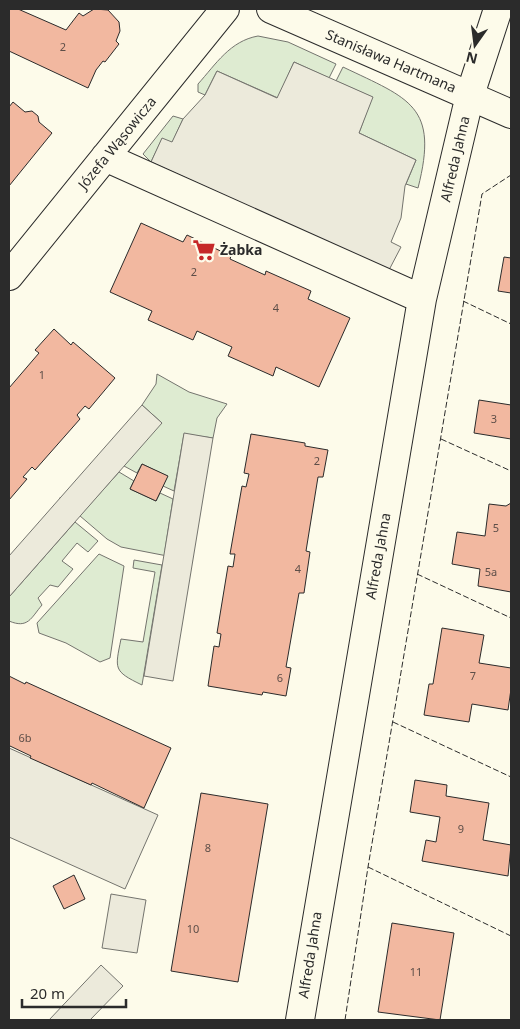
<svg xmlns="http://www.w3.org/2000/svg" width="520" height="1029" viewBox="0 0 520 1029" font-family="'Noto Sans',sans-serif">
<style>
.green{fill:#deebd1;stroke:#74746e}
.parking{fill:#eceadb;stroke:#74746e}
.building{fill:#f2b8a0;stroke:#2b2b2b}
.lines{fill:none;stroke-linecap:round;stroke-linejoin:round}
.street-casing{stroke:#2b2b2b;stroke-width:30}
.street{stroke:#fdfbea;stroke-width:28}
.fence{stroke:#2b2b2b;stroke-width:1;stroke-dasharray:6 2.5;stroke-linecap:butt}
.labels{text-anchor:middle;stroke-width:4;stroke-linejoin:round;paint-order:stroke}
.number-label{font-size:11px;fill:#5d4e48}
.street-label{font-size:14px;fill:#2b2b2b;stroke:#fdfbea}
.poi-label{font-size:14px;font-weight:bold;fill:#2b2b2b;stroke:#fdfbea;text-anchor:start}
</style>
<rect width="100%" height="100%" fill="#fdfbea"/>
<path class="green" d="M 258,36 L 288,42 L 336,64 L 329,78 L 294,62 L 278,98 L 217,71 L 205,95 L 198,92 L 198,84 C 216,64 230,41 258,36 Z
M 343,67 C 410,99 439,106 418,188 L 406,184 L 416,160 L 359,133 L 372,97 L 336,81 Z
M 173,116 L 183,119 L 172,143 L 162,139 L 151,162 L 143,154 Z
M 157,374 L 189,392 L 227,404 L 217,418 L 213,438 L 184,434 L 174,491 L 163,486 L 167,476 L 142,464 L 137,473 L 124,466 L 104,449 L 162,423 L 142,405 L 156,384 Z
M 119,472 L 134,481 L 130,489 L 156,501 L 160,493 L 173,499 L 165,550 L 193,561 L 121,547 L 107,539 L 59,498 L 84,511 Z
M 75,522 L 98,541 L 88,552 L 77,543 L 62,561 L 73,569 L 58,587 L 50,585 L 38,598 L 42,605 C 31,618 28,629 9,621 L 9,597 Z
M 99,554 L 124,566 L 110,658 L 100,662 L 66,643 L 39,633 L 37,623 Z
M 134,560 L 162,565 L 142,685 C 113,671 115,669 121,639 L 143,642 L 155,572 L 133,568 Z"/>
<path class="parking" d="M 294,62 L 373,97 L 359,133 L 416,160 L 405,186 L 401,218 L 391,242 L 401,247 L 389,270 L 151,162 L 162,138 L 172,142 L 183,119 L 205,95 L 217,71 L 277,98 Z
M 142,405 L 162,423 L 9,597 L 9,556 Z
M 184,433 L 213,438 L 173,681 L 144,676 Z
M 9,748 L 158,815 L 125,889 L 9,837 Z
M 111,894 L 146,900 L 137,953 L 102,948 Z
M 101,965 L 123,986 L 90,1020 L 49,1020 Z"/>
<path class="building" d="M 9,9 L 18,9 L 66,30 L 79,13 L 83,16 L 94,9 L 108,10 L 119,22 L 120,31 L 116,41 L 119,44 L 105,62 L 103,61 L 96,70 L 88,88 L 9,51 Z
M 13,102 L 25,112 L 32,111 L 38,116 L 39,122 L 52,133 L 9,186 L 9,107 Z
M 141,223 L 183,242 L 187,235 L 231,256 L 230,259 L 265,275 L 266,271 L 311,291 L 308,299 L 350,318 L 319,387 L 276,367 L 273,376 L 228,356 L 232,347 L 197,331 L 193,340 L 148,320 L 152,311 L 110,292 Z
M 504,257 L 511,258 L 511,293 L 498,291 Z
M 54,329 L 71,345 L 73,342 L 115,378 L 89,409 L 85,406 L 77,415 L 80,419 L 35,470 L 32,467 L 23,477 L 27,479 L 9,500 L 9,388 L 39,353 L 35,350 Z
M 479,400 L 511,405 L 511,439 L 474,433 Z
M 251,434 L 305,443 L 305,446 L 328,450 L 323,477 L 318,477 L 306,551 L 310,552 L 304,593 L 299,593 L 286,667 L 291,668 L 286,696 L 263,692 L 262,695 L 208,686 L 214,646 L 219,647 L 221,634 L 217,633 L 228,566 L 233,567 L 235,554 L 230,554 L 242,486 L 246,487 L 249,474 L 244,473 Z
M 142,464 L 168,476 L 156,501 L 130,489 Z
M 511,503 L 511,592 L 478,586 L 480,569 L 452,564 L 457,532 L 485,536 L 489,504 L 506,506 Z
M 442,628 L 484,635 L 479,663 L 511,668 L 511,689 L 508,710 L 472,704 L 469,722 L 424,715 L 429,684 L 433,684 Z
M 9,676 L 25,684 L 26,682 L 171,748 L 144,808 L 92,783 L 91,785 L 30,758 L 31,756 L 10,746 L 9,748 Z
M 415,780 L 447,785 L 446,796 L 489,803 L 483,840 L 511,845 L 508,876 L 422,861 L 426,840 L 436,842 L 440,817 L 410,812 Z
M 201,793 L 268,804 L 238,982 L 171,971 Z
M 74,875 L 85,899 L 64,909 L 53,886 Z
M 392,923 L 454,933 L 440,1020 L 378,1012 Z"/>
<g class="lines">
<defs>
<path id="street" d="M 271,9 L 511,114
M 105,157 L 422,299
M 9,276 L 225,9
M 300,1020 L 422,299 L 470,95 L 498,9"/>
</defs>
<use href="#street" class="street-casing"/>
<use href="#street" class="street"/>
<path class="fence" d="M 463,301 L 511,324
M 441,439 L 511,471
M 417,574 L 511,618
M 393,722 L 511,777
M 368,867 L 511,936
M 345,1020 L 368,867 L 482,194 L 511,175"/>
</g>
<defs>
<symbol id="supermarket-bare" viewBox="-9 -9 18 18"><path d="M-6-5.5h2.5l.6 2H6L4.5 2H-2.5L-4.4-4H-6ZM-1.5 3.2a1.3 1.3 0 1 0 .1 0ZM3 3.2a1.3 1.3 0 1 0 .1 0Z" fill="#c62828" stroke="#fdfbea" stroke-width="2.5" paint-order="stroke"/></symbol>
</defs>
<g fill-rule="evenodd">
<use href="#supermarket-bare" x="188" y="234" width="32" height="32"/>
</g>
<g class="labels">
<g class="number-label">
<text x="63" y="51">2</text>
<text x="194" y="276">2</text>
<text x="276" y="312">4</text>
<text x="42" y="379">1</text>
<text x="494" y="423">3</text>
<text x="317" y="465">2</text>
<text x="496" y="532">5</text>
<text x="298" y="573">4</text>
<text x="491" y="576">5a</text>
<text x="473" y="680">7</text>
<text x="280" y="682">6</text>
<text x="25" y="742">6b</text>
<text x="461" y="833">9</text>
<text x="208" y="852">8</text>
<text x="193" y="933">10</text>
<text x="416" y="976">11</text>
</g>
<g class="street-label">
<text transform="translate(391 61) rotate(23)" y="5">Stanisława Hartmana</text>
<text transform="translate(117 143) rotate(-51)" y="5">Józefa Wąsowicza</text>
<text transform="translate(455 159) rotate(-77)" y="5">Alfreda Jahna</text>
<text transform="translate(378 556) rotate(-80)" y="5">Alfreda Jahna</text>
<text transform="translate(310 955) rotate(-81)" y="5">Alfreda Jahna</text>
</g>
<g class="poi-label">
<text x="220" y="255">Żabka</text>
</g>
</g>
<rect width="520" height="1029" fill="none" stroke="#2b2b2b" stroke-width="20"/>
<g transform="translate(475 45) rotate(194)" stroke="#fdfbea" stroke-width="4" paint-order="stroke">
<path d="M0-4L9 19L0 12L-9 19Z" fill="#2b2b2b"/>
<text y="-8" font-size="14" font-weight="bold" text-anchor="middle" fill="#2b2b2b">N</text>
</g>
<path d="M22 999v8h104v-8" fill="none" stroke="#2b2b2b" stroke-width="2.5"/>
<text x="30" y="999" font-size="15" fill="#2b2b2b" stroke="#fdfbea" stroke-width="4" paint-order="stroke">20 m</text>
</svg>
